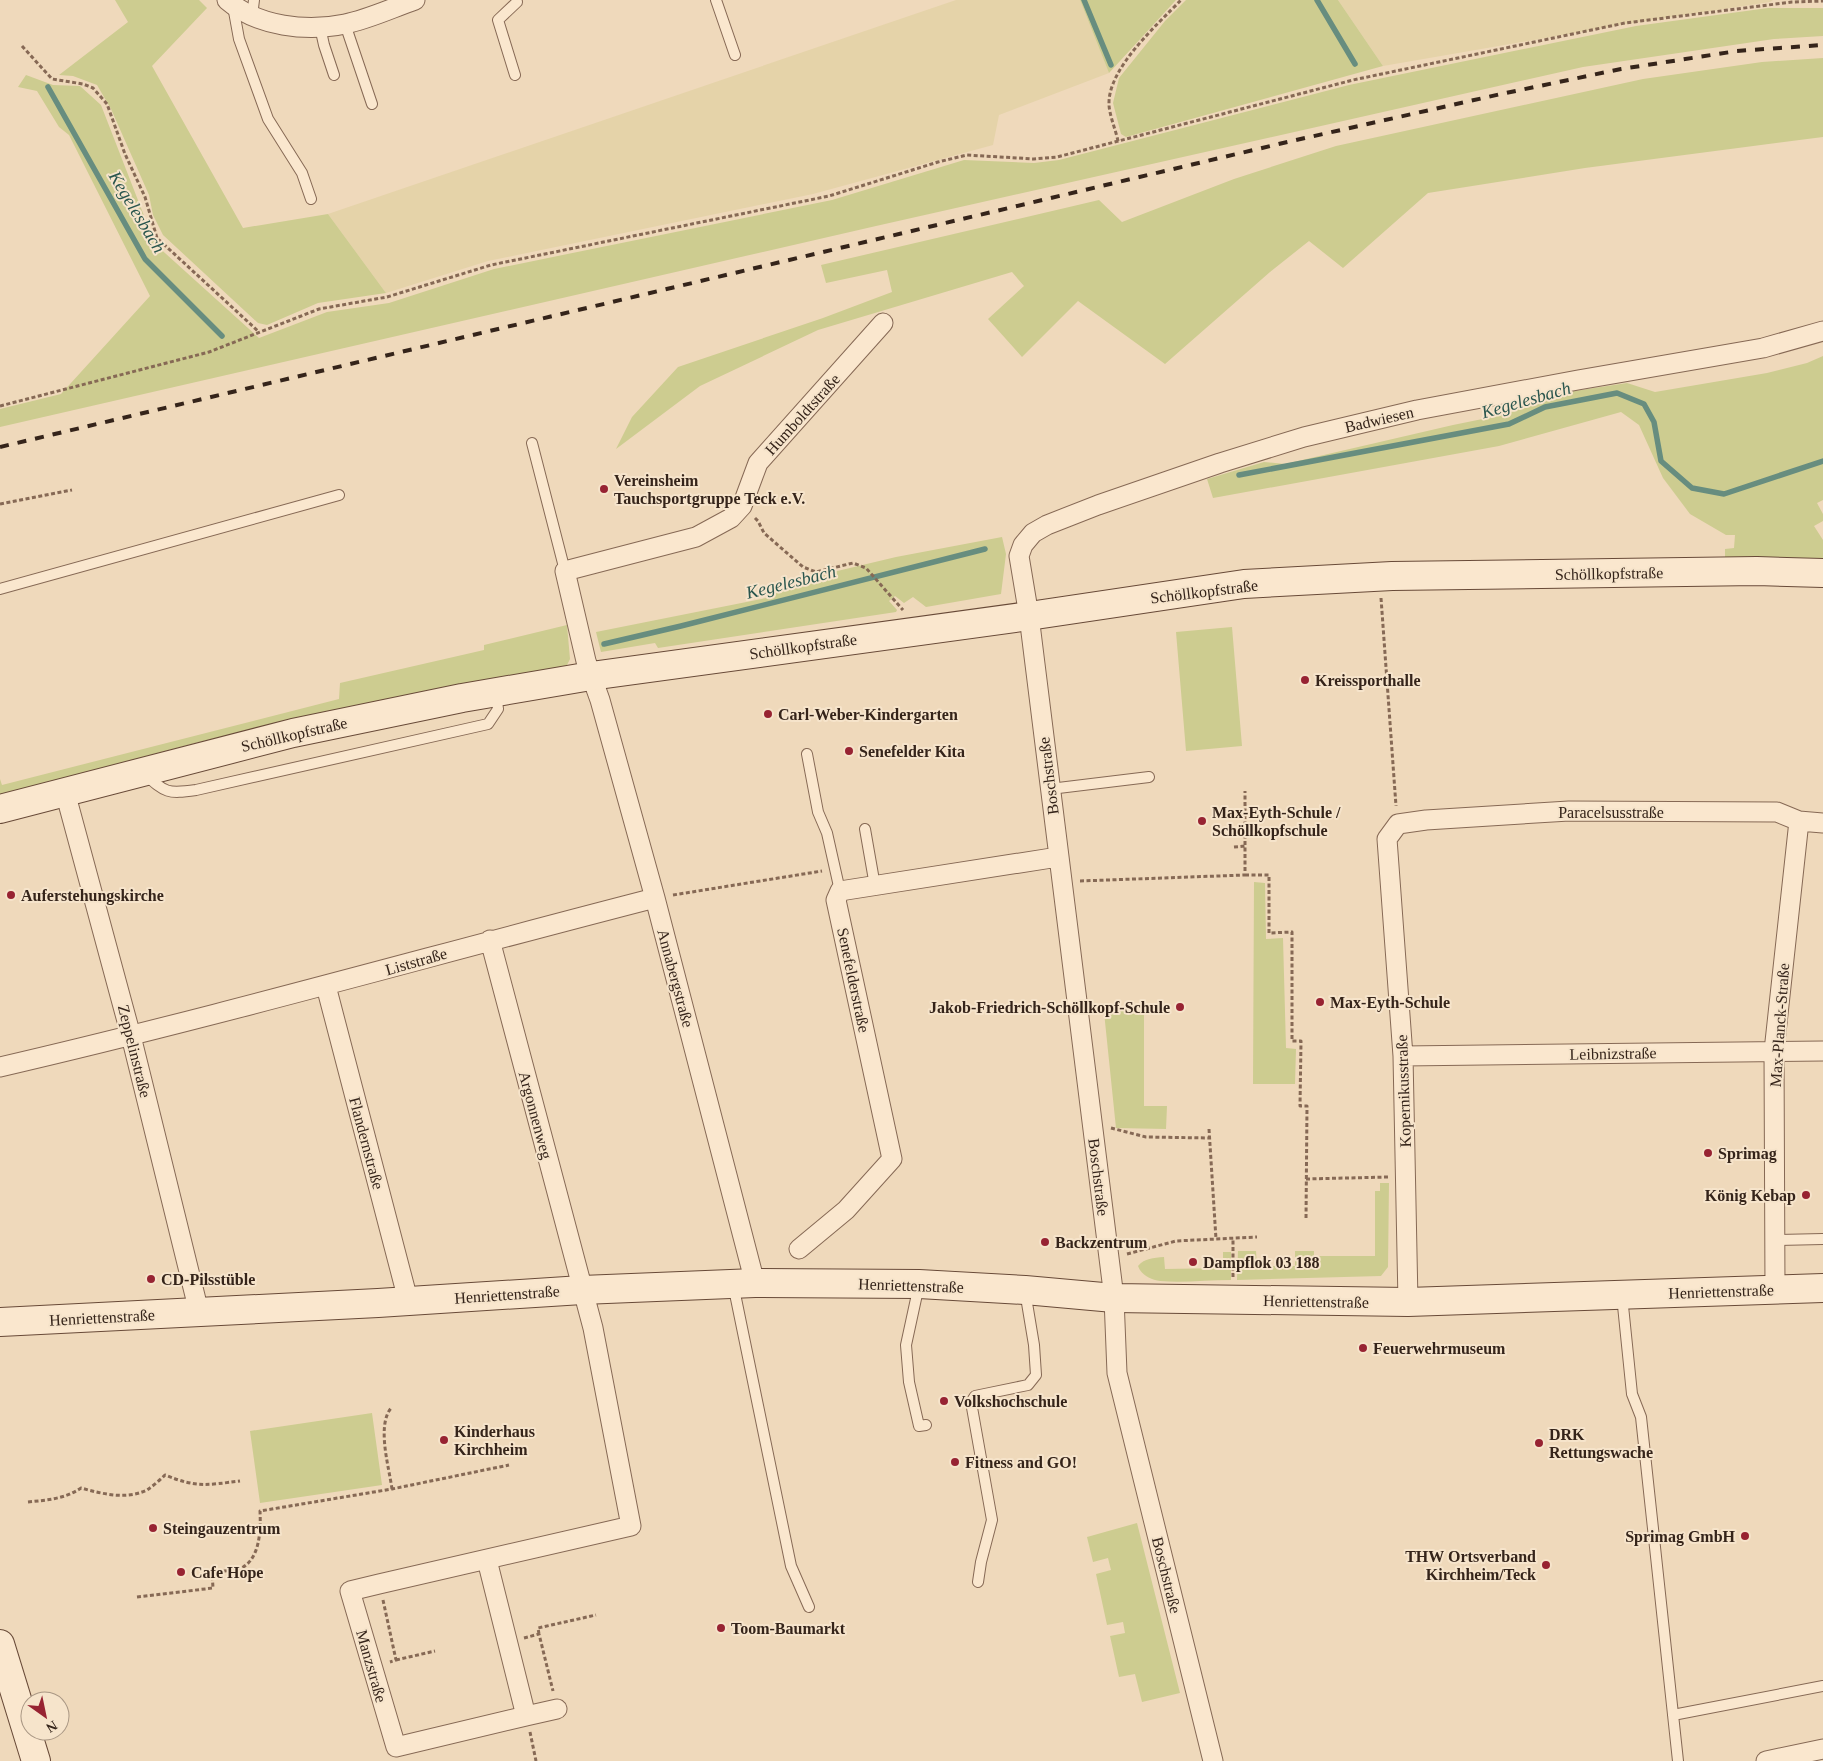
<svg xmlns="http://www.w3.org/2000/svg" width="1823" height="1761" viewBox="0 0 1823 1761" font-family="'Times New Roman',serif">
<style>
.farmland{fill:#e5d3a9}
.green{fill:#cdcc90}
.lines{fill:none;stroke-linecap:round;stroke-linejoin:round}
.stream{stroke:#678d7f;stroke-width:5.5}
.lane-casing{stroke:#866955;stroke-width:12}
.street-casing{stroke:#866955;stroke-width:21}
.secondary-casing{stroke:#684a38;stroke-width:30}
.path{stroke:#866955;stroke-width:3;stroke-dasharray:4 2.5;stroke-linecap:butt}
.lane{stroke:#fae7ce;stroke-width:10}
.street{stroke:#fae7ce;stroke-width:19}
.secondary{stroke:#fae7ce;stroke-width:28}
.rail{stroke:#35241a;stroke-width:4;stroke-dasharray:9 9;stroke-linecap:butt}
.poi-dot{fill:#972332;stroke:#f6e4cb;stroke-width:2}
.labels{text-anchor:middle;stroke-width:4;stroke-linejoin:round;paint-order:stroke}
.street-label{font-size:16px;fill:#35241a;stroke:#f6e4cb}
.poi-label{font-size:16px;font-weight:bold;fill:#35241a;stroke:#f6e4cb;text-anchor:start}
.water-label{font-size:18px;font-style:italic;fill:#29554d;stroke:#f6e4cb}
</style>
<rect width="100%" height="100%" fill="#efd9bb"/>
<path class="farmland" d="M 956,0 L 1080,0 L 1109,73 L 999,115 L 993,145 L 813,194 L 488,261 L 386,293 L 328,214 Z
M 1338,0 L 1773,0 L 1770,2 L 1632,23 L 1383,66 Z"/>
<path class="green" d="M 115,0 L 199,0 L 207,8 L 152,66 L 243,228 L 328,214 L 386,293 L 318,303 L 267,325 L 258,323 L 163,235 L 153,215 L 149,195 L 111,109 L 97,85 L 73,76 L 59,75 L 128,22 Z
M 1080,0 L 1176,0 L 1109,73 Z
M 1186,0 L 1338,0 L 1383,66 L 1126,137 L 1121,134 L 1113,103 L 1119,78 L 1165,21 Z
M 1768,8 L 1823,8 L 1823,36 L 1774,39 L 1583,67 L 876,226 L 0,427 L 0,409 L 61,394 L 150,296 L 69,135 L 59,127 L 37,91 L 18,87 L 26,75 L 53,85 L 80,86 L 101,105 L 155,244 L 259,338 L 327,312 L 389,303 L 494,269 L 832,200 L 964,160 L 1034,163 L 1059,160 L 1349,85 L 1636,26 Z
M 1823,58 L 1823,137 L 1585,168 L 1428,193 L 1343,268 L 1309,241 L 1270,272 L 1165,364 L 1078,301 L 1022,357 L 988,319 L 1024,286 L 1012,272 L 818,330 L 700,386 L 616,449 L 632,417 L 678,367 L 823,318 L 892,292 L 887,270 L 826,283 L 821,265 L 1099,200 L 1122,222 L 1234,179 L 1336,146 L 1643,79 L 1762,62 Z
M 1823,356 L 1823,500 L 1817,503 L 1823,514 L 1823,521 L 1814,526 L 1823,540 L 1823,563 L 1725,560 L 1725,549 L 1734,548 L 1735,535 L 1726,535 L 1690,514 L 1663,478 L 1639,425 L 1621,412 L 1499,446 L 1213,498 L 1207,479 L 1264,462 L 1285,464 L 1453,425 L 1507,414 L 1542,396 L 1627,383 L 1655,392 L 1767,373 L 1807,363 Z
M 1002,537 L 1006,554 L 1001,594 L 926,607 L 913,597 L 904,603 L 895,596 L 889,601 L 897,610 L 896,612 L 658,648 L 655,643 L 601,652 L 596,632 L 771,597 L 787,583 L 896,557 Z
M 567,625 L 570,659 L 567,665 L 560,668 L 347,707 L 199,742 L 0,795 L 0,779 L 2,785 L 339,699 L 340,683 L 484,650 L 484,645 Z
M 1232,627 L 1242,746 L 1186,751 L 1176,632 Z
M 1254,882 L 1265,883 L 1266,939 L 1283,938 L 1286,1048 L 1296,1049 L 1295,1084 L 1253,1084 Z
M 1144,1010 L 1144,1106 L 1167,1106 L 1166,1129 L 1116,1128 L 1104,1012 Z
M 1380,1183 L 1389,1183 L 1388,1267 L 1381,1276 L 1237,1280 L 1238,1251 L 1256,1251 L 1257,1266 L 1295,1266 L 1295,1251 L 1314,1251 L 1314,1256 L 1375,1256 L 1375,1191 L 1380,1191 Z
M 1223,1252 L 1231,1252 L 1231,1280 C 1208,1280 1183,1283 1160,1281 C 1151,1280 1141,1275 1138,1266 C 1145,1258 1153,1258 1164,1257 L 1165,1269 L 1223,1268 Z
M 372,1413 L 382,1485 L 260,1503 L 250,1431 Z
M 1137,1523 L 1180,1693 L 1142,1702 L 1135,1674 L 1119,1677 L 1110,1636 L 1125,1633 L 1123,1622 L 1107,1625 L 1096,1574 L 1111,1570 L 1108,1558 L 1093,1562 L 1087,1537 Z"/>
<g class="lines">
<path class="stream" d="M 1084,0 L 1111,65
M 1317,0 L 1355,64
M 48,87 L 145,259 L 222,336
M 1239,475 L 1509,424 L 1545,407 L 1617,393 L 1644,404 L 1654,422 L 1661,461 L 1692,488 L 1724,494 L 1823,461
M 604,644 L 681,626 L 985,549"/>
<defs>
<path id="lane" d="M 716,0 L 735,55
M 233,6 L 239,39 L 268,119 L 302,173 L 311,199
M 252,16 L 254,0
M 345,24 L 372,104
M 320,27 L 324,45 L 334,75
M 515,75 L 498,20 L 517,2
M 532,443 L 565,571
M 0,589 L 339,495
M 807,754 L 818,812 L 827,833 L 840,891
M 145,774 C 165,793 168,794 196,790 L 488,724 L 498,709 L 496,694
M 1050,789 L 1149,777
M 865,829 L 875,886
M 1775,1240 L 1823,1239
M 733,1284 L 791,1566 L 809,1607
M 919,1285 L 906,1345 L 909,1382 L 919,1426 L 926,1425
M 1622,1296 L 1632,1394 L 1641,1417 L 1678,1761
M 978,1582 L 981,1562 L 992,1520 L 971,1402 L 975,1396 L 1028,1385 L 1036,1375 L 1034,1345 L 1025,1291
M 1673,1715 L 1823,1686"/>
<path id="street" d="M 227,0 C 258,27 307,32 345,24 C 369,19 392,8 415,0
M 65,792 L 131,1036 L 199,1312
M 326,986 L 408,1300
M 1403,1056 L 1823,1051
M 0,1067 C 220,1016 437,954 655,898
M 799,1249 L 846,1210 L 892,1159 L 836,900 L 840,891 L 1058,857
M 755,1283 L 655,898 L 600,700 L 586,661 L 565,571 L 696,537 L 731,518 L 742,506 L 758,463 L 883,323
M 1775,1289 L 1774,1051 L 1799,821
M 1408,1302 L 1403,1056 L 1387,839 L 1398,824 L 1426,820 L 1569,811 L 1777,812 L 1799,821 L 1823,823
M 487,1560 L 526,1716 L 396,1747 L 350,1591 L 379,1584 L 631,1526 L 593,1328 L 490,940
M 526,1716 L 557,1709
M 1213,1761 L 1117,1373 L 1114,1298 L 1029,616 L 1019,556 L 1023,545 L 1033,533 L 1047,525 L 1098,505 L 1220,463 L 1304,437 L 1417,410 L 1578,380 L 1763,348 L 1823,331
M 1766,1761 L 1823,1749"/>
<path id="secondary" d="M 0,809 L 293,733 L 462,698 L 591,676 L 1029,616 L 1244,584 L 1392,576 L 1757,571 L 1823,573
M 0,1322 L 378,1303 L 582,1290 L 755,1283 L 919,1284 L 1025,1290 L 1114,1298 L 1408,1302 L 1823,1288
M 0,1644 L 36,1761"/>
</defs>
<use href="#lane" class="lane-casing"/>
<use href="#street" class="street-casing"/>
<use href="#secondary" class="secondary-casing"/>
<path class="path" d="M 22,46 L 52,79 L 83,84 L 93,88 L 107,104 L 125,154 L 145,197 L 157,238 L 259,332
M 1118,141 C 1116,131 1109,114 1109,104 C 1108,68 1158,24 1181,0
M 0,406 L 209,352 L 319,309 L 387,297 L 491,265 L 829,196 L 938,162 L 967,155 L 1034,159 L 1057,157 L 1353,80 L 1625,23 L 1792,2 L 1823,1
M 0,504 L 72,490
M 755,518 L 758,521 L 764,533 L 803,567 L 816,572 L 853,563 L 866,568 L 903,610
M 1381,598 L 1396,806
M 1234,847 L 1245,846
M 1245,875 L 1269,875 L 1269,933 L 1292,932 L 1292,1041 L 1301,1041 L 1300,1106 L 1307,1106 L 1306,1220
M 1080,881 L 1245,875 L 1245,791
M 673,895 L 822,871
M 1111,1128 L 1146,1137 L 1209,1138
M 1209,1129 L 1216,1239
M 1306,1179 L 1388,1177
M 1127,1254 L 1176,1241 L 1257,1237
M 1233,1277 L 1233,1238
M 392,1489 C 389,1467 376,1424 392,1407
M 28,1502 C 47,1500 65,1499 81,1488 C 103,1494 125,1500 147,1490 C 153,1486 160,1480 165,1475 C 197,1488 207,1485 240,1481
M 137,1597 L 213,1588 L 212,1572 C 220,1571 228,1571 236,1570 C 260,1564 261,1531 260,1511 L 392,1489 L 509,1465
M 383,1600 L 396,1660 L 390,1662
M 539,1634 L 538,1628 L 596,1615
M 524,1638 L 539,1634 L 553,1691
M 396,1660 L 435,1651
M 530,1732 L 536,1761"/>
<use href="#lane" class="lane"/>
<use href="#street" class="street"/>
<use href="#secondary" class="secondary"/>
<path class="rail" d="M 0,447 L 1283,143 L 1501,94 L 1621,69 L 1737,51 L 1823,45"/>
</g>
<g class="poi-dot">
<circle cx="604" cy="489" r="5"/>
<circle cx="1305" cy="680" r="5"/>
<circle cx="768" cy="714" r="5"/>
<circle cx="849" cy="751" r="5"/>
<circle cx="1202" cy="821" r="5"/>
<circle cx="11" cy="895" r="5"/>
<circle cx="1320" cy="1002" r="5"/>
<circle cx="1180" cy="1007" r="5"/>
<circle cx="1708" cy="1153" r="5"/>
<circle cx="1806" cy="1195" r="5"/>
<circle cx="1045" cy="1242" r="5"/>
<circle cx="1193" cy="1262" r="5"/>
<circle cx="151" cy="1279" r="5"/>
<circle cx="1363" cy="1348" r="5"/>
<circle cx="944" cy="1401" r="5"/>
<circle cx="444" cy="1440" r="5"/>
<circle cx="1539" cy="1443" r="5"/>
<circle cx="955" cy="1462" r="5"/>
<circle cx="153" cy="1528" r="5"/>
<circle cx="1745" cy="1536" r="5"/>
<circle cx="1546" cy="1565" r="5"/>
<circle cx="181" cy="1572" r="5"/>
<circle cx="721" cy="1628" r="5"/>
</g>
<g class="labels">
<g class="street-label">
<text transform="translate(802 414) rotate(-48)" y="6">Humboldtstraße</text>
<text transform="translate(1379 419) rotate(-13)" y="6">Badwiesen</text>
<text transform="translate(1609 573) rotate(-1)" y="6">Schöllkopfstraße</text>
<text transform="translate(1204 591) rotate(-7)" y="6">Schöllkopfstraße</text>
<text transform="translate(803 646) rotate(-8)" y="6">Schöllkopfstraße</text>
<text transform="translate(294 734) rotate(-13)" y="6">Schöllkopfstraße</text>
<text transform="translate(1048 776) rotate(-97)" y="6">Boschstraße</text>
<text x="1611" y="818">Paracelsusstraße</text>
<text transform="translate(416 961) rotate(-16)" y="6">Liststraße</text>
<text transform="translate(676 978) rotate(75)" y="6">Annabergstraße</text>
<text transform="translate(854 980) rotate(78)" y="6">Senefelderstraße</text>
<text transform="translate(1779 1025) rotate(-86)" y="6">Max-Planck-Straße</text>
<text transform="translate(135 1051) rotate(76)" y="6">Zeppelinstraße</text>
<text transform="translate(1613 1053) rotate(-1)" y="6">Leibnizstraße</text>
<text transform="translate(1403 1091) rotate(-92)" y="6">Kopernikusstraße</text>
<text transform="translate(536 1115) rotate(75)" y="6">Argonnenweg</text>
<text transform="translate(367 1143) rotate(75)" y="6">Flandernstraße</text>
<text transform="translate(1099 1177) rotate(83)" y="6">Boschstraße</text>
<text transform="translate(911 1285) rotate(2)" y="6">Henriettenstraße</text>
<text transform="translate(1721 1291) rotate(-2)" y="6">Henriettenstraße</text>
<text transform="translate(507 1294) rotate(-4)" y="6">Henriettenstraße</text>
<text transform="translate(1316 1301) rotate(1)" y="6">Henriettenstraße</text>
<text transform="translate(102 1317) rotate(-3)" y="6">Henriettenstraße</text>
<text transform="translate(1167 1575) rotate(76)" y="6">Boschstraße</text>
<text transform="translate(372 1666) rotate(74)" y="6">Manzstraße</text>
</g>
<g class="poi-label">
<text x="614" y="486">Vereinsheim<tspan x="614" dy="18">Tauchsportgruppe Teck e.V.</tspan></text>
<text x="1315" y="686">Kreissporthalle</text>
<text x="778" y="720">Carl-Weber-Kindergarten</text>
<text x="859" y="757">Senefelder Kita</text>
<text x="1212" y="818">Max-Eyth-Schule /<tspan x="1212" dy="18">Schöllkopfschule</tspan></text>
<text x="21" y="901">Auferstehungskirche</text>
<text x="1330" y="1008">Max-Eyth-Schule</text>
<text x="1170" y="1013" text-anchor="end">Jakob-Friedrich-Schöllkopf-Schule</text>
<text x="1718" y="1159">Sprimag</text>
<text x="1796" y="1201" text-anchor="end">König Kebap</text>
<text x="1055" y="1248">Backzentrum</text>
<text x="1203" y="1268">Dampflok 03 188</text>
<text x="161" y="1285">CD-Pilsstüble</text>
<text x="1373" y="1354">Feuerwehrmuseum</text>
<text x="954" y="1407">Volkshochschule</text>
<text x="454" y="1437">Kinderhaus<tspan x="454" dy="18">Kirchheim</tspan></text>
<text x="1549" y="1440">DRK<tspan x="1549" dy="18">Rettungswache</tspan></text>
<text x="965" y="1468">Fitness and GO!</text>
<text x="163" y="1534">Steingauzentrum</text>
<text x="1735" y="1542" text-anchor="end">Sprimag GmbH</text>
<text x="1536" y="1562" text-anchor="end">THW Ortsverband<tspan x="1536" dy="18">Kirchheim/Teck</tspan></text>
<text x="191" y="1578">Cafe Hope</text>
<text x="731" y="1634">Toom-Baumarkt</text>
</g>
<g class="water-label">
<text transform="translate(137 212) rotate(59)" y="6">Kegelesbach</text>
<text transform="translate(1526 400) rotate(-16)" y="6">Kegelesbach</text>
<text transform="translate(791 582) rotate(-14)" y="6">Kegelesbach</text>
</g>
</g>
<g transform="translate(45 1716) rotate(147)"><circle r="24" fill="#f6e4cb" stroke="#a99784"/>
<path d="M0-4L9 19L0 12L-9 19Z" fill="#972332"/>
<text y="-8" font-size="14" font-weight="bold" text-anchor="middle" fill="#35241a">N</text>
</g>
</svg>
